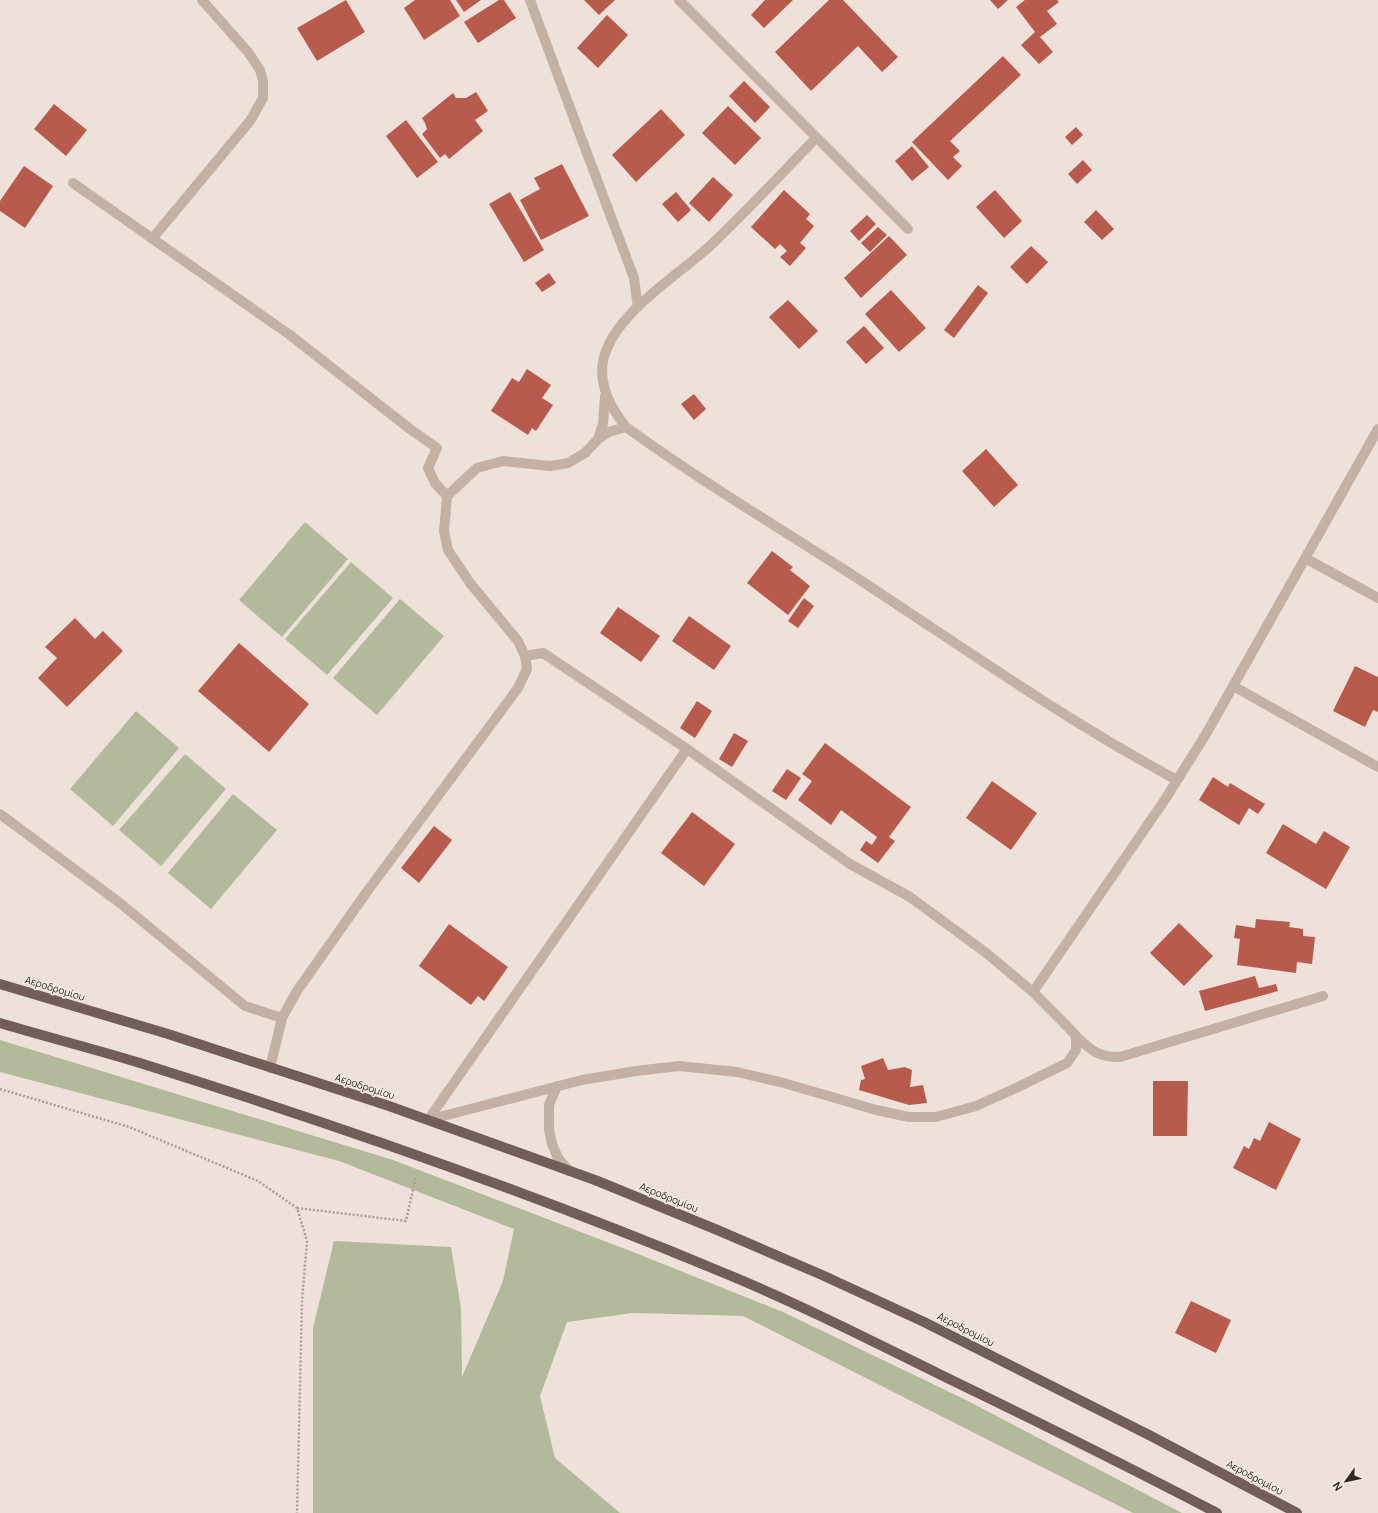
<svg xmlns="http://www.w3.org/2000/svg" width="1378" height="1513" viewBox="0 0 1378 1513" font-family="Manrope,sans-serif">
<style>
.green{fill:#b3ba9b}
.building{fill:#b85b4c}
.lines{fill:none;stroke-linecap:round;stroke-linejoin:round}
.path{stroke:#af9b91;stroke-width:2.5;stroke-dasharray:2 2;stroke-linecap:butt}
.service{stroke:#c4b1a6;stroke-width:10}
.minor{stroke:#c4b1a6;stroke-width:10}
.primary{stroke:#715e59;stroke-width:10}
.labels{text-anchor:middle;stroke-width:3;stroke-linejoin:round;paint-order:stroke}
.street-label{font-size:10px;fill:#312826;stroke:#f6ece4}
</style>
<rect width="100%" height="100%" fill="#ede1d9"/>
<path class="green" d="M 305,522 L 348,559 L 282,637 L 239,600 Z
M 351,562 L 393,598 L 327,675 L 285,639 Z
M 400,599 L 444,636 L 377,715 L 333,678 Z
M 136,711 L 179,748 L 113,826 L 70,789 Z
M 185,754 L 226,789 L 161,866 L 119,830 Z
M 233,794 L 277,830 L 211,909 L 168,873 Z
M 0,1040 L 393,1160 L 633,1252 L 783,1312 L 964,1399 L 1182,1513 L 1133,1513 L 743,1316 L 633,1313 L 567,1322 L 540,1396 L 555,1458 L 620,1513 L 623,1513 L 313,1513 L 313,1328 L 334,1241 L 451,1247 L 461,1308 L 462,1377 L 503,1281 L 514,1229 L 339,1161 L 0,1072 Z"/>
<path class="building" d="M 346,0 L 365,32 L 317,61 L 297,28 Z
M 415,0 L 450,0 L 460,16 L 424,40 L 404,8 Z
M 456,0 L 481,0 L 464,12 Z
M 499,0 L 504,0 L 516,18 L 478,43 L 464,22 Z
M 584,0 L 615,0 L 599,15 Z
M 765,0 L 793,0 L 764,28 L 751,15 Z
M 829,0 L 843,0 L 898,57 L 882,72 L 858,46 L 811,91 L 775,52 Z
M 990,0 L 1008,0 L 998,9 Z
M 1025,0 L 1057,0 L 1059,2 L 1047,11 L 1057,24 L 1040,37 L 1053,52 L 1039,64 L 1021,45 L 1035,32 L 1016,7 Z
M 607,15 L 628,35 L 598,68 L 577,48 Z
M 1003,56 L 1021,75 L 950,141 L 960,151 L 953,157 L 962,166 L 948,180 L 912,142 Z
M 744,81 L 770,107 L 755,123 L 729,96 Z
M 476,92 L 488,111 L 475,120 L 483,131 L 449,159 L 445,154 L 440,158 L 422,134 L 427,129 L 425,123 L 422,118 L 453,93 L 456,98 L 466,98 Z
M 54,104 L 87,130 L 66,156 L 34,129 Z
M 728,106 L 761,138 L 735,165 L 702,133 Z
M 661,109 L 685,135 L 636,182 L 612,155 Z
M 406,120 L 438,162 L 417,178 L 386,136 Z
M 1076,127 L 1083,135 L 1072,145 L 1065,137 Z
M 912,146 L 929,167 L 912,181 L 895,161 Z
M 1083,160 L 1092,170 L 1077,184 L 1068,174 Z
M 562,164 L 589,216 L 541,240 L 520,200 L 540,189 L 534,178 Z
M 24,166 L 53,186 L 25,228 L 0,211 L 0,201 Z
M 713,177 L 733,195 L 709,222 L 689,203 Z
M 784,190 L 810,214 L 806,219 L 814,226 L 800,243 L 806,248 L 790,266 L 780,257 L 787,251 L 780,244 L 775,249 L 751,227 Z
M 995,190 L 1022,221 L 1004,238 L 976,207 Z
M 510,192 L 544,250 L 524,262 L 489,204 Z
M 676,192 L 691,210 L 678,222 L 662,204 Z
M 1096,210 L 1114,229 L 1102,240 L 1084,222 Z
M 867,215 L 876,224 L 859,241 L 850,231 Z
M 878,227 L 887,235 L 870,252 L 861,243 Z
M 889,236 L 907,255 L 861,298 L 844,278 Z
M 1031,246 L 1048,262 L 1027,284 L 1010,267 Z
M 549,273 L 556,283 L 542,292 L 535,283 Z
M 978,285 L 988,293 L 954,338 L 944,330 Z
M 891,290 L 926,328 L 899,352 L 865,314 Z
M 788,300 L 818,331 L 799,349 L 769,317 Z
M 864,326 L 884,348 L 866,364 L 846,342 Z
M 527,369 L 551,385 L 542,398 L 553,405 L 536,431 L 532,428 L 528,435 L 491,411 L 512,378 L 519,382 Z
M 694,394 L 706,409 L 694,420 L 681,404 Z
M 986,449 L 1018,485 L 994,507 L 962,471 Z
M 772,551 L 793,567 L 790,570 L 810,586 L 788,615 L 747,583 Z
M 804,598 L 814,606 L 798,628 L 788,621 Z
M 618,607 L 660,636 L 641,662 L 600,633 Z
M 689,616 L 731,646 L 714,670 L 672,641 Z
M 75,618 L 95,639 L 103,631 L 123,651 L 67,707 L 38,678 L 57,658 L 45,647 Z
M 239,643 L 309,704 L 269,752 L 198,691 Z
M 1355,666 L 1378,677 L 1378,712 L 1373,710 L 1365,727 L 1333,711 Z
M 697,701 L 712,711 L 695,738 L 680,728 Z
M 734,733 L 748,741 L 732,767 L 719,759 Z
M 825,743 L 911,807 L 889,837 L 895,841 L 878,863 L 860,850 L 866,841 L 872,845 L 877,837 L 841,810 L 831,825 L 798,800 L 812,781 L 802,774 Z
M 787,769 L 801,778 L 786,800 L 772,791 Z
M 1213,777 L 1228,787 L 1230,783 L 1265,804 L 1258,814 L 1249,808 L 1239,825 L 1199,800 Z
M 992,781 L 1037,813 L 1011,850 L 966,818 Z
M 692,812 L 735,844 L 704,886 L 661,853 Z
M 1283,824 L 1316,844 L 1324,831 L 1350,847 L 1326,889 L 1266,853 Z
M 434,826 L 452,840 L 419,883 L 401,868 Z
M 1256,919 L 1290,922 L 1289,927 L 1303,929 L 1303,936 L 1315,937 L 1312,964 L 1297,962 L 1296,973 L 1237,965 L 1240,939 L 1234,938 L 1236,925 L 1255,928 Z
M 1179,923 L 1213,956 L 1184,986 L 1150,953 Z
M 449,924 L 508,967 L 484,1001 L 478,996 L 471,1005 L 419,966 Z
M 1255,976 L 1259,988 L 1276,984 L 1278,991 L 1205,1011 L 1199,991 Z
M 883,1058 L 888,1070 L 905,1067 L 912,1070 L 910,1087 L 923,1085 L 927,1103 L 909,1105 L 859,1090 L 861,1080 L 865,1079 L 861,1066 Z
M 1153,1081 L 1188,1081 L 1187,1136 L 1153,1136 Z
M 1269,1122 L 1301,1139 L 1276,1190 L 1233,1168 L 1244,1146 L 1249,1149 L 1254,1138 L 1260,1141 Z
M 1191,1301 L 1231,1320 L 1216,1353 L 1175,1333 Z"/>
<g class="lines">
<path class="path" d="M 0,1089 L 129,1127 L 258,1181 L 297,1208 L 307,1241 L 302,1301 L 297,1513
M 297,1208 L 406,1221 L 416,1176"/>
<path class="service" d="M 73,183 L 290,335 L 410,429 L 437,448 L 428,468 L 435,483 L 447,496
M 152,239 L 250,121 L 263,98 L 263,81 L 260,70 L 248,52 L 202,0"/>
<path class="minor" d="M 530,0 L 573,116 L 634,278 L 638,307
M 679,0 L 908,229
M 816,138 C 781,174 747,211 711,245 C 678,276 617,311 604,357 C 597,383 610,407 626,427 C 699,480 778,527 854,576 C 961,646 1065,720 1177,780
M 598,439 L 603,424 L 605,396
M 1305,558 L 1378,598
M 1233,686 L 1378,767
M 0,814 L 120,903 L 245,1006 L 282,1018
M 1033,992 L 1166,798 L 1206,734 L 1378,429
M 1076,1036 C 1092,1051 1098,1057 1120,1057 L 1323,996
M 270,1068 L 282,1018 L 297,991 L 366,893 L 518,688 L 527,669 L 525,656 L 518,641 L 470,583 L 448,550 L 444,531 L 447,496 L 477,468 L 503,461 L 550,466 L 568,463 L 585,453 L 598,439 L 609,432 L 626,427
M 557,1086 L 549,1105 L 549,1129 L 552,1144 L 558,1158 L 569,1171
M 428,1120 L 582,1080 L 636,1071 L 679,1066 L 737,1072 L 784,1083 L 876,1110 L 909,1117 L 936,1117 L 976,1106 L 1016,1088 L 1067,1063 L 1076,1050 L 1076,1036 L 1065,1024 L 1033,992 L 985,952 L 910,897 L 850,864 L 687,749 L 543,653 L 525,656
M 428,1120 L 687,749"/>
<path class="primary" d="M 0,984 L 168,1034 L 389,1106 L 595,1180 L 715,1229 L 822,1275 L 924,1322 L 1149,1435 L 1297,1513
M 0,1023 C 47,1037 94,1049 140,1063 C 337,1125 533,1193 724,1273 C 797,1303 868,1339 939,1374 C 1032,1419 1125,1465 1217,1513"/>
</g>
<g class="labels">
<g class="street-label">
<text transform="translate(55 988) rotate(17)" y="4">Αεροδρομίου</text>
<text transform="translate(365 1086) rotate(18)" y="4">Αεροδρομίου</text>
<text transform="translate(669 1197) rotate(22)" y="4">Αεροδρομίου</text>
<text transform="translate(966 1329) rotate(27)" y="4">Αεροδρομίου</text>
<text transform="translate(1255 1477) rotate(28)" y="4">Αεροδρομίου</text>
</g>
</g>
<g transform="translate(1346 1481) rotate(237)" stroke="#f6ece4" stroke-width="3" paint-order="stroke">
<path d="M0-3L7 15L0 10L-7 15Z" fill="#312826"/>
<text y="-6" font-size="11" font-weight="bold" text-anchor="middle" fill="#312826">N</text>
</g>
</svg>
